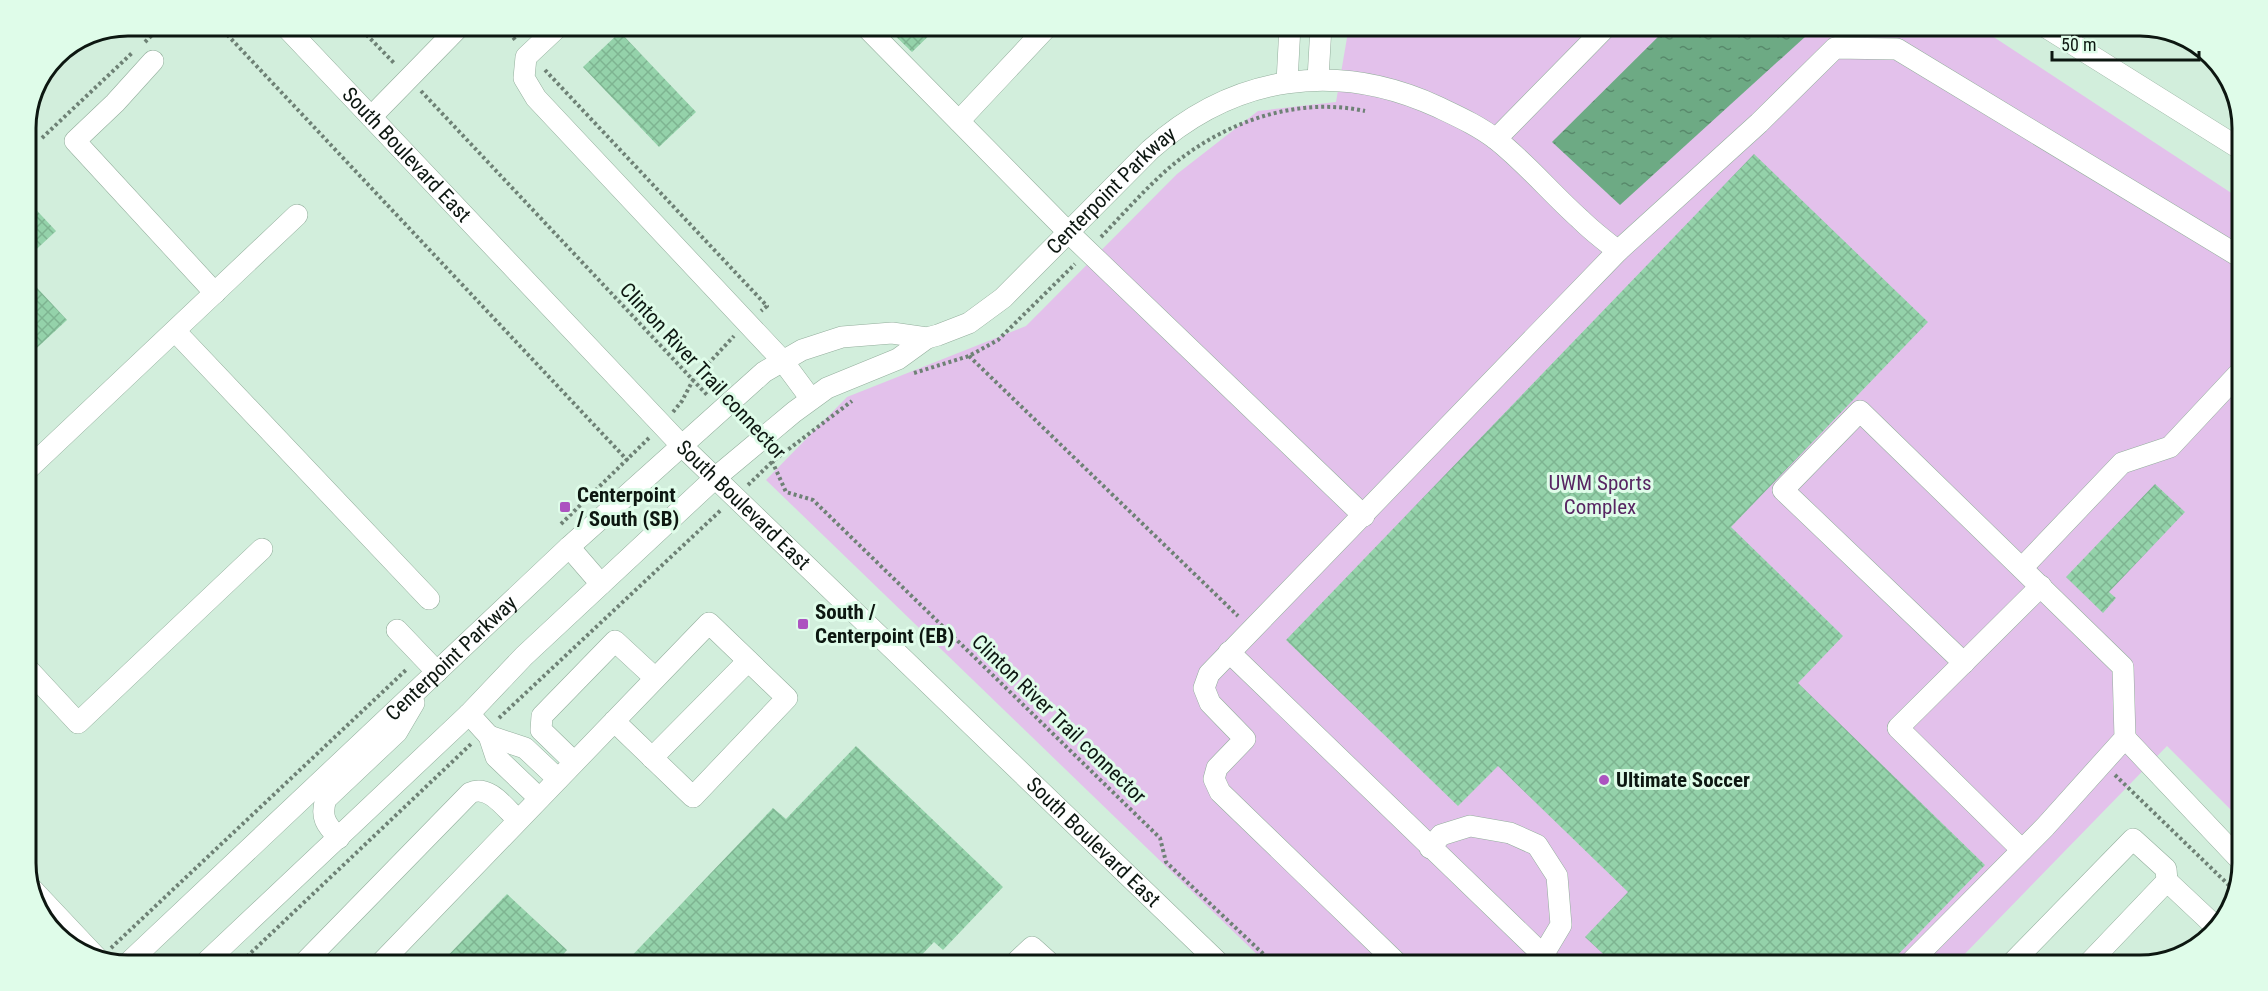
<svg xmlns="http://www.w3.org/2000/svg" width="2268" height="991" viewBox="0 0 2268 991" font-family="'Roboto Condensed',sans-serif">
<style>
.park{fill:#e3c1eb}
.water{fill:url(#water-ripples)}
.building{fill:url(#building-cross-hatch)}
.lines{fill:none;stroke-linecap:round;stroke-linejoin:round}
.minor-casing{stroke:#93ae9c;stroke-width:22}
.path{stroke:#6e8175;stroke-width:4;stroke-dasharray:3 3;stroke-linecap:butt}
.minor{stroke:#fff;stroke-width:21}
.poi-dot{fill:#ac53c0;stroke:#dffce9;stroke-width:2}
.labels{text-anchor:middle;stroke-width:6;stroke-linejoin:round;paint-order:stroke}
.street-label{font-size:21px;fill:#0d1711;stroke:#dffce9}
.park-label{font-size:21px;fill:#572562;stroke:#dffce9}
.poi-label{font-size:21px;font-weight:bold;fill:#0d1711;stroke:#dffce9;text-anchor:start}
.rim{fill:none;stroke:#0d1711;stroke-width:3}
</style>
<defs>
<pattern id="water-ripples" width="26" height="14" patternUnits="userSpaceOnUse" patternTransform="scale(1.5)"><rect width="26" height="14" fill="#6daa84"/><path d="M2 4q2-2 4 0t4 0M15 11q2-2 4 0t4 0" fill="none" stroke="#58896b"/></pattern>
<pattern id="building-cross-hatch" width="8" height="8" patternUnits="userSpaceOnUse" patternTransform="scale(1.5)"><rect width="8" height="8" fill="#94d2aa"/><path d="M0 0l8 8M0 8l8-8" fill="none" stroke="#7eb491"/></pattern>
</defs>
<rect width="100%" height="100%" fill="#d2eedc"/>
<path class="park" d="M 1349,26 L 1977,26 L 2242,200 L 2242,821 L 2167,746 L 1954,965 L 1268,965 L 766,480 L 847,397 L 1026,326 L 1177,174 L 1258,111 L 1336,102 Z"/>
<path class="water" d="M 1669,26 L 1817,26 L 1620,205 L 1552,142 Z"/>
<path class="building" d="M 885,26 L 939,26 L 912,52 Z
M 620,32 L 696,112 L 659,147 L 583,67 Z
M 1754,154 L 1928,322 L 1731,527 L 1843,636 L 1798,683 L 1985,865 L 1888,965 L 1615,965 L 1585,937 L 1628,892 L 1498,766 L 1458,806 L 1286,640 Z
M 26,199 L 56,231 L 26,259 Z
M 26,276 L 67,320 L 26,358 Z
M 2155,484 L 2185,512 L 2109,592 L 2116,598 L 2103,613 L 2066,577 Z
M 856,746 L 1003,887 L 943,950 L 934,942 L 911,966 L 622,966 L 773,808 L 786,819 Z
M 507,894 L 567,950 L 561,957 L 570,966 L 438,966 Z"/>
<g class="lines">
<defs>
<g id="minor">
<path id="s1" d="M 285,26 L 682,446 L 1221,965"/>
<path d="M 559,26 L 526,57 L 524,78 L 536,98 L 782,360 L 811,399"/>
<path d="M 865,26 L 1068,232 L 1364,516"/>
<path d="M 2044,26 L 2242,150"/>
<path d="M 153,61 L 115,103 L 75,141 L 215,293"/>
<path d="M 1318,79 L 1321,26"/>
<path d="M 1287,82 L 1290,26"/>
<path d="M 371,117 L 460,26"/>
<path d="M 959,121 L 1048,26"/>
<path d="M 1496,139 L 1607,26"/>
<path d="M 175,331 L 429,599"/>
<path d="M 26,471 L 297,215"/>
<path d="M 569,547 L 601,584"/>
<path d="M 2022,568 L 2122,463 L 2170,447 L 2242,370"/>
<path d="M 397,630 L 437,672"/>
<path d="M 1229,652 L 1543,955 L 1534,965"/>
<path d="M 26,667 L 78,723 L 262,549"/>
<path d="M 469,714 L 489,736 L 496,757 L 539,798"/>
<path d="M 489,736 L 525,748 L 558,779"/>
<path d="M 2125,738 L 2242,862"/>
<path d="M 652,758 L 748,661"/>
<path d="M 574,762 L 541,730 L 542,716 L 615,641 L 655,678"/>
<path d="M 339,838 C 326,825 320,817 326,799 L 397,732 L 414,703"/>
<path d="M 1430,848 L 1441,835 L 1470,826 L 1510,833 L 1537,845 L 1557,876 L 1561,925 L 1543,955 L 1553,965"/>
<path d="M 2022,850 L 1898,728 L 2041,586"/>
<path d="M 33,890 L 99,960"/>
<path id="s2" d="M 126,965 L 569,547 L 764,372 L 802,350 L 842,337 L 892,333 L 927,338 L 938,335 L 969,323 L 1003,298 L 1150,150 C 1234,75 1336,60 1438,107 C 1459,117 1479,126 1497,140 C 1527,164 1552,194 1580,219 C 1592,231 1605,241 1618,251"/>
<path d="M 203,965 L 469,714 L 524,656 L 715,478 L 794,412 L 827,388 L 898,359 L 927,338"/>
<path d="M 302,965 L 470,793 C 489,784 505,808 518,820"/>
<path d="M 379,965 L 709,623 L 787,698 L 693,797 L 614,721"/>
<path d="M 1013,965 L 1032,947 L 1052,965"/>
<path d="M 1399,965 L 1220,792 L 1214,779 L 1217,768 L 1245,739 L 1210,703 L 1204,688 L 1209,674 L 1618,251 L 1759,123 L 1835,48 L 1897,49 L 2242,258"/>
<path d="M 1908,965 L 2045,827 L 2125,738 L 2123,667 L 1860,411 L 1783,490 L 1964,663"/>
<path d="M 2010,965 L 2133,839 L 2166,869 L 2167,881"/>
<path d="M 2087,965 L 2167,881 L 2215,926"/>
</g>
</defs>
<use href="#minor" class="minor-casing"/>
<path class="path" d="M 219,26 L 629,462
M 358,26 L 395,64
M 511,26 L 512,36 L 516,41
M 145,42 L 161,26
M 545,70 L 767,306 L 761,311
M 421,91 L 708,396
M 42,138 L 132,53
M 1101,237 C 1123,214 1145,189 1169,168 C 1222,123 1295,96 1365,111
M 969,356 L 1238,616
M 914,373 L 969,356 L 998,340 L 1075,264
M 673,412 L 682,401 L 693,380 L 734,336
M 772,461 L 786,492 L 813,500 L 1160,838 L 1166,862 L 1275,965
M 748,485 L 773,461 L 852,401
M 561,524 L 650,437
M 499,718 L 721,510
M 2115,775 L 2237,893
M 111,948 L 407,669
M 238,965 L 471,744"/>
<use href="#minor" class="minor"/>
</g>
<g class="poi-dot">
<rect x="559" y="501" width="12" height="12" rx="3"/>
<rect x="797" y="618" width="12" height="12" rx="3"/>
<circle cx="1604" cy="780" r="6"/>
</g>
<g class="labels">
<g class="street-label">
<text dy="7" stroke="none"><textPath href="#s1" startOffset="177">South Boulevard East</textPath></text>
<text dy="7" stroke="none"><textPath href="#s2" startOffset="1282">Centerpoint Parkway</textPath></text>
<text transform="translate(703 371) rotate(47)" y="7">Clinton River Trail connector</text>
<text dy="7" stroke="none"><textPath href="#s1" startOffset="663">South Boulevard East</textPath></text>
<text dy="7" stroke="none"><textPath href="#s2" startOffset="447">Centerpoint Parkway</textPath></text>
<text transform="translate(1059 719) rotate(44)" y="7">Clinton River Trail connector</text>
<text dy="7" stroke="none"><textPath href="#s1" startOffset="1149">South Boulevard East</textPath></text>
</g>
<g class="park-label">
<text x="1600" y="490">UWM Sports<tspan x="1600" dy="24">Complex</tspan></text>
</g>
<g class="poi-label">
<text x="577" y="502">Centerpoint<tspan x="577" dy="24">/ South (SB)</tspan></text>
<text x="815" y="619">South /<tspan x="815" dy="24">Centerpoint (EB)</tspan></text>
<text x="1616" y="787">Ultimate Soccer</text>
</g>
</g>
<path d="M0 0H2268V991H0ZM128 36H2140A92 92 0 0 1 2232 128V863A92 92 0 0 1 2140 955H128A92 92 0 0 1 36 863V128A92 92 0 0 1 128 36Z" fill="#dffce9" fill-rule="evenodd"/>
<path class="rim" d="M128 36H2140A92 92 0 0 1 2232 128V863A92 92 0 0 1 2140 955H128A92 92 0 0 1 36 863V128A92 92 0 0 1 128 36Z"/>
<path d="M2052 51v9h147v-9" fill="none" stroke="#0d1711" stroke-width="3"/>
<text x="2061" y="51" font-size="18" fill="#0d1711" stroke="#dffce9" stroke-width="4.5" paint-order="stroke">50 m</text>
</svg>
